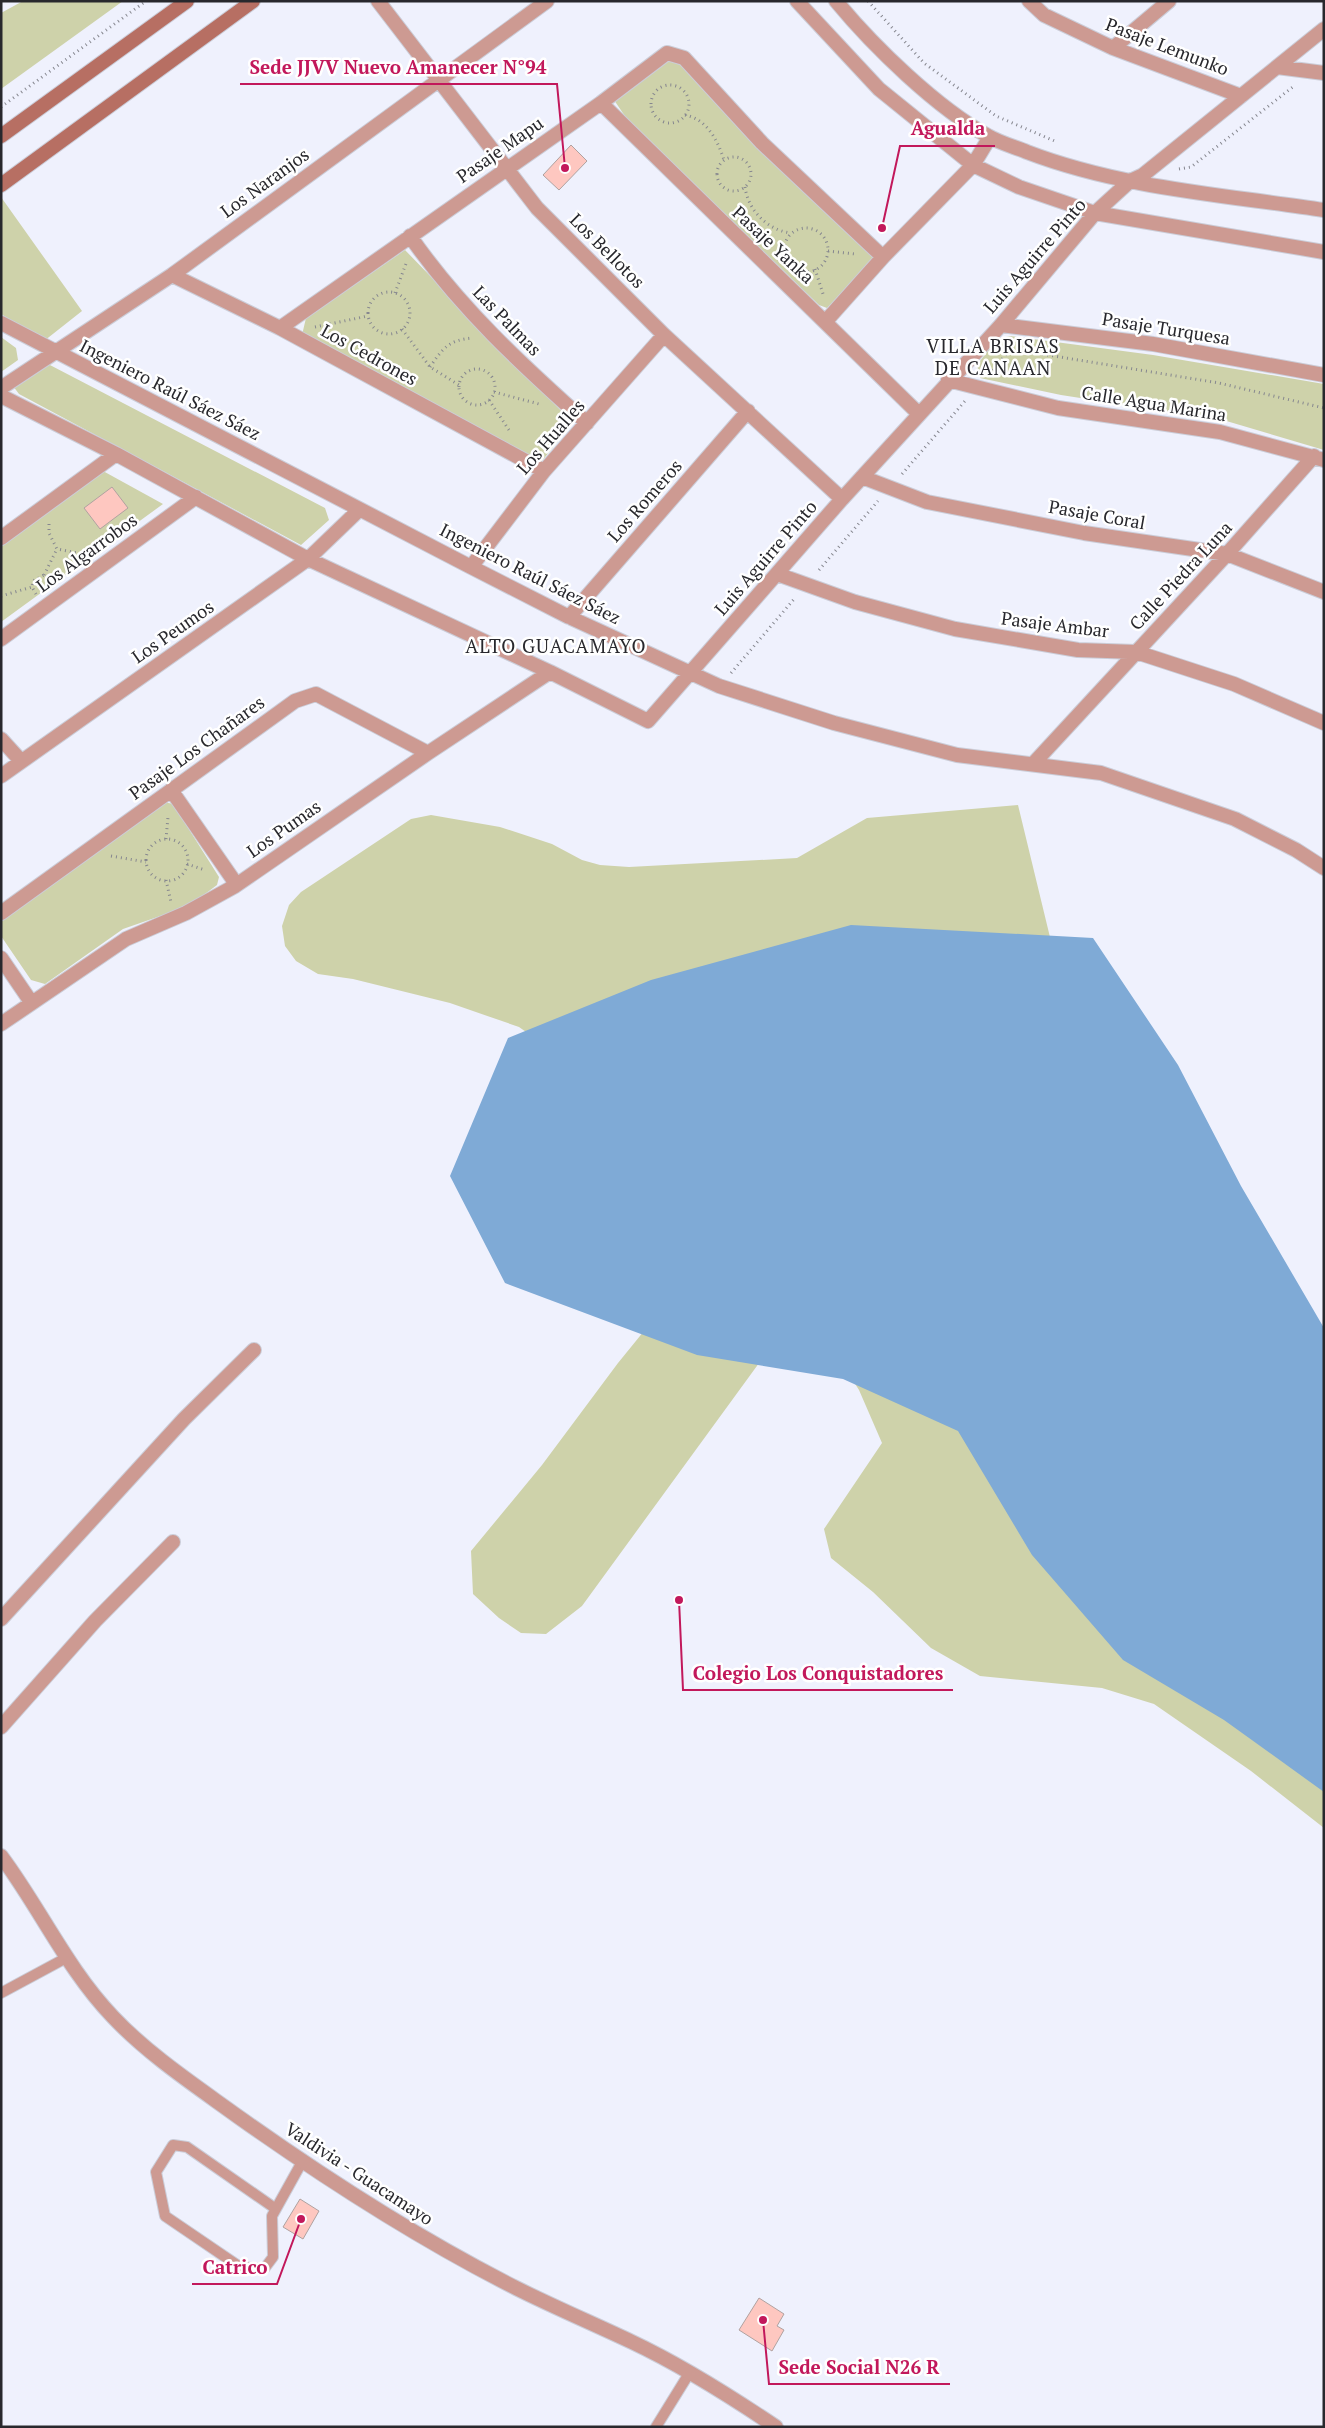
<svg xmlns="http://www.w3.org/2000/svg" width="1325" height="2428" viewBox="0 0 1325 2428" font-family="'PT Serif',serif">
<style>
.green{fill:#ced2aa}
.water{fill:#7faad6}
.building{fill:#fec7c0;stroke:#b0a2a0}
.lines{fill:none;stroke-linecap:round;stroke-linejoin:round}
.service-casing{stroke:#cbcdd8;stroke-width:12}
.minor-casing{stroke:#cbcdd8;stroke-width:16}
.secondary-casing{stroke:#cbcdd8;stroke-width:16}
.path{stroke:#86878f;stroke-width:3;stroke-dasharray:1 4;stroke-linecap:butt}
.service{stroke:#cd9a92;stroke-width:10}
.minor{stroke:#cd9a92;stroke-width:14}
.secondary{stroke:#b76f63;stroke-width:14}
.labels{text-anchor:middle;stroke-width:5;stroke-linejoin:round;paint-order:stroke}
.street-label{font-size:18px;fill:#28282d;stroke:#fff}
.neighbourhood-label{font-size:19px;letter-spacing:1px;fill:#28282d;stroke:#fff}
.leader{fill:none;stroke:#c2185b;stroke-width:2}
.callout-dot{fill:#c2185b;stroke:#fff;stroke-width:2}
.callout-label{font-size:19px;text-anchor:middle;font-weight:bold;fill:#c2185b;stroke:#fff;stroke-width:5;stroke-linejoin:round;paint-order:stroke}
</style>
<rect width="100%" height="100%" fill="#eff1fd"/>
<path class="green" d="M 23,1 L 123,1 L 1,89 L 1,13 Z
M 667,57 L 681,62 L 875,257 L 827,308 L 819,305 L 631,125 L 614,100 Z
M 1,197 L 82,311 L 44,341 L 1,314 Z
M 405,250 L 573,423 L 541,462 L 302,335 L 306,318 Z
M 1010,336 L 1153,355 L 1324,384 L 1324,450 L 1223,420 L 1061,395 L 980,378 L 977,365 L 997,339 Z
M 1,337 L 16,348 L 18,360 L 1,372 Z
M 48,364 L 325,508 L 329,520 L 301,545 L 19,394 L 13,386 Z
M 103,471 L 163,504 L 1,622 L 1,547 Z
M 164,802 L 173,804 L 219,877 L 217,885 L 189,906 L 123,929 L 45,984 L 31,980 L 1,936 L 2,921 Z
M 1018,805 L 1056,962 L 1324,1515 L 1324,1828 L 1251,1771 L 1154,1704 L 1102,1688 L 980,1676 L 931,1648 L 873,1592 L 831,1558 L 824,1529 L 882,1443 L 859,1390 L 840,1360 L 794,1315 L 582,1606 L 546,1634 L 521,1633 L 499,1618 L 473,1594 L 471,1551 L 542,1465 L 618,1363 L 679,1288 L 562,1057 L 519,1027 L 450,1003 L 353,979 L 318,974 L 296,961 L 285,946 L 282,926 L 289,905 L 301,892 L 411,819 L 431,815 L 500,827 L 552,844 L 582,860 L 600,865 L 629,867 L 797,858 L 867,818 Z"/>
<path class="water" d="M 851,925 L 1093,938 L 1178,1065 L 1241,1186 L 1324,1328 L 1324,1792 L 1224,1720 L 1123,1660 L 1032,1555 L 958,1431 L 843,1379 L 697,1355 L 505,1283 L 450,1176 L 508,1038 L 651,980 Z"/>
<path class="building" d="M 571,145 L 587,161 L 559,190 L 543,175 Z
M 112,487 L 128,508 L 100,529 L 84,508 Z
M 300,2199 L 319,2211 L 303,2239 L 283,2227 Z
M 759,2298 L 784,2314 L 777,2326 L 784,2330 L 772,2351 L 739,2330 Z"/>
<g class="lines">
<defs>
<path id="service" d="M 1,1993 L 66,1958
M 276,2209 L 187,2147 L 173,2145 L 156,2172 L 165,2216 L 240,2267 L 264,2269 L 273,2257 L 272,2216 L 302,2162
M 656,2427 L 690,2372"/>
<path id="minor" d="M 378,1 L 537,208 L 664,335 L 842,499
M 797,1 L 879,89 L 973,165 L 1019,187 L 1095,213 L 1324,252
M 836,1 C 874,47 937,108 988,136 C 1000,143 1015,147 1027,152 C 1121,188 1225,195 1324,210
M 1029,1 L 1044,15 L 1113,48 L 1241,96
M 1113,48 L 1169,1
M 1277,67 L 1324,73
M 601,103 L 919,414
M 410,236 C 459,307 523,366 587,423
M 172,275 L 280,328 L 544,471
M 826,321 L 883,257 L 973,165 L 990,137
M 1,323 L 471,567 L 569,617 L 719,686 L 834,723 L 957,755 L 1101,773 L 1235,819 L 1296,850 L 1324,868
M 1001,325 L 1153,344 L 1324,375
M 280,328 L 601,103 L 667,53 L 684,58 L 762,143 L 883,257
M 948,380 L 1058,408 L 1220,432 L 1324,460
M 1,388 L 172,275 L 547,1
M 1,396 L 116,454 L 308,559 L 550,672 L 648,721 L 842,499 L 1001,325 L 1095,213 L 1130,181 L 1143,175 L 1324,29
M 862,477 L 927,502 L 1084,533 L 1227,554 L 1324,592
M 1,538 L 116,454
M 471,567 L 544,471 L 664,335
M 777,574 L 855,602 L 955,629 L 1078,650 L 1136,652 L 1234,684 L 1324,723
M 569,617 L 748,411
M 1,639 L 196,497
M 1,739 L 21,761
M 1033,764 L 1227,554 L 1314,456
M 1,776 L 308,559 L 359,510
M 171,790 L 232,878 L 235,886
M 1,913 L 295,701 L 316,694 L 428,753
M 1,958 L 31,1002
M 1,1024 L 126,939 L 186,913 L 235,886 L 428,753 L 550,672
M 1,1619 L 184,1419 L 254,1350
M 1,1727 L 95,1621 L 173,1542
M 1,1856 C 40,1908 67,1969 113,2017 C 150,2056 196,2086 240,2118 C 329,2181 419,2239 516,2288 C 554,2307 594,2324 632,2342 C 683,2366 730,2396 776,2427"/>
<path id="secondary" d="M 1,136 L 187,1
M 1,185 L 253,1"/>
</defs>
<use href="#service" class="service-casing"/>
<use href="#minor" class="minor-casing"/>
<use href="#secondary" class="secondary-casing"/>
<path class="path" d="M 868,1 L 924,63 L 996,116 L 1057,142
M651 104a19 19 0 1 1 38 0a19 19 0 1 1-38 0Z
M 1,107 L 146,1
M 685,115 C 707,119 718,141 724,160
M717 174a17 17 0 1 1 34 0a17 17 0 1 1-34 0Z
M 1179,169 L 1191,167 L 1294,86
M 745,187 C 748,210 767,230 791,233
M784 250a22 22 0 1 1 44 0a22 22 0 1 1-44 0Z
M 828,251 L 855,254
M 815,269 L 824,297
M368 313a21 21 0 1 1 42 0a21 21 0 1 1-42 0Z
M 395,293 L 407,261
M 315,327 L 368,316
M 402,329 L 430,367 L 459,385
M 430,367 C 443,348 449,340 472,338
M459 387a18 18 0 1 1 36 0a18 18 0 1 1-36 0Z
M 989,374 L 1011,349 L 1219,383 L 1324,408
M 494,392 L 539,404
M 489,400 L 511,433
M 902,474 L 965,401
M 49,524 L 49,533 L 57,549 L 88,555
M 819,570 L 878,501
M 44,575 L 57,549
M 36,594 L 32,587 L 33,581 L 44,575 L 52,581
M 1,596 L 32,587
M 731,673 L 795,598
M 166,839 L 168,817
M146 860a21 21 0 1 1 42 0a21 21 0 1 1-42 0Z
M 111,856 L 146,862
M 187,864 L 205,870
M 166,880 L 171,902"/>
<use href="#service" class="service"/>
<use href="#minor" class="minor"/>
<use href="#secondary" class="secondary"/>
</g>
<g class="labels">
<g class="street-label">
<text transform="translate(1167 47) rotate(21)" y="6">Pasaje Lemunko</text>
<text transform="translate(500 150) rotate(-35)" y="6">Pasaje Mapu</text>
<text transform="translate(265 183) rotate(-36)" y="6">Los Naranjos</text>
<text transform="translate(773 245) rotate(43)" y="6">Pasaje Yanka</text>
<text transform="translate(607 251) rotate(45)" y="6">Los Bellotos</text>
<text transform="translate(1035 256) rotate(-49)" y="6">Luis Aguirre Pinto</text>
<text transform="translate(507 321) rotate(46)" y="6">Las Palmas</text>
<text transform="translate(1166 329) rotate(9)" y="6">Pasaje Turquesa</text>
<text transform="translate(369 355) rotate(29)" y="6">Los Cedrones</text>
<text transform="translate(170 390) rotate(27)" y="6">Ingeniero Raúl Sáez Sáez</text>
<text transform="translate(1154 404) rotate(9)" y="6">Calle Agua Marina</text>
<text transform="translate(551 437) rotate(-49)" y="6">Los Hualles</text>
<text transform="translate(645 501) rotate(-49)" y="6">Los Romeros</text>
<text transform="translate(1097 515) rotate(10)" y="6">Pasaje Coral</text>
<text transform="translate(87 553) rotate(-36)" y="6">Los Algarrobos</text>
<text transform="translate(766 558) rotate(-49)" y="6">Luis Aguirre Pinto</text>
<text transform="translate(530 574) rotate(27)" y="6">Ingeniero Raúl Sáez Sáez</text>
<text transform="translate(1181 576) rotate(-47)" y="6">Calle Piedra Luna</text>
<text transform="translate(1055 625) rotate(7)" y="6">Pasaje Ambar</text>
<text transform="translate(173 632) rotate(-35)" y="6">Los Peumos</text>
<text transform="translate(197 748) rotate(-36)" y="6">Pasaje Los Chañares</text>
<text transform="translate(284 829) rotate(-35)" y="6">Los Pumas</text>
<text transform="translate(359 2174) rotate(33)" y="6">Valdivia - Guacamayo</text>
</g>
<g class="neighbourhood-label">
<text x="993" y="353">VILLA BRISAS<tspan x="993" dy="22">DE CANAAN</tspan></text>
<text x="556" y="653">ALTO GUACAMAYO</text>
</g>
</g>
<path class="leader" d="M565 168L557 84H240M882 228L900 146H995M679 1600L683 1690H953M301 2219L277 2284H192M763 2320L769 2384H950"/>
<g class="callout-dot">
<circle cx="565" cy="168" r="5"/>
<circle cx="882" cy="228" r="5"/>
<circle cx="679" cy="1600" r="5"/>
<circle cx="301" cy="2219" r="5"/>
<circle cx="763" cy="2320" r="5"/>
</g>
<g class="callout-label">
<text x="398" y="74">Sede JJVV Nuevo Amanecer N°94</text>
<text x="948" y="135">Agualda</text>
<text x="818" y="1680">Colegio Los Conquistadores</text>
<text x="235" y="2274">Catrico</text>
<text x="859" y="2374">Sede Social N26 R</text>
</g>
<rect width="1325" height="2428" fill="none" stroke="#28282d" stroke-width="5"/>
</svg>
